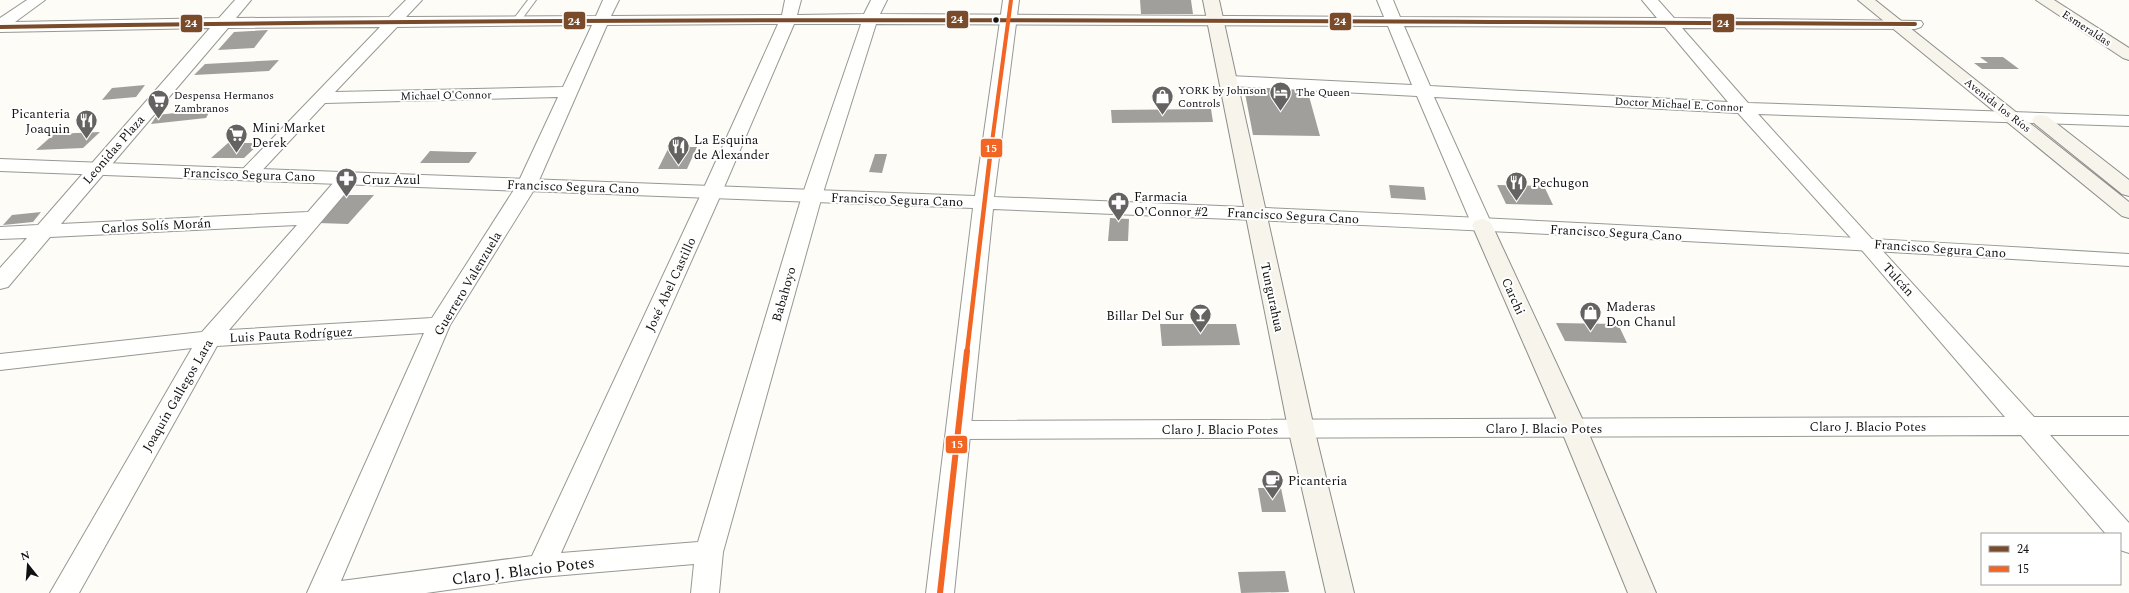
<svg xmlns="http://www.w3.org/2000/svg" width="2129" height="593" viewBox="0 0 2129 593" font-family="Spectral,serif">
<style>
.building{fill:#a19f9c}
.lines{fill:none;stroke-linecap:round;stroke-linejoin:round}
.service-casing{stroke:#979795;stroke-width:2}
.minor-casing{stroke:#979795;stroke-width:2}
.tertiary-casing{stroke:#979795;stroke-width:2}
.secondary-casing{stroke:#8e8d8b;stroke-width:2}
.service{fill:#fffffe;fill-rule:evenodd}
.minor{fill:#fffffe;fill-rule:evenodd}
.tertiary{fill:#fffffe;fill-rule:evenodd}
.secondary{fill:#f6f4eb;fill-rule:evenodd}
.bus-1-casing{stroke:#fff;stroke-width:6}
.bus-2-far2-casing{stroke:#fff;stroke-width:6}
.bus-2-far1-casing{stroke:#fff;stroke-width:8}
.bus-2-casing{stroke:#fff;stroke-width:9}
.bus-1{stroke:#7a4b2a;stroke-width:4}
.bus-2-far2{stroke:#f26522;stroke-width:4}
.bus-2-far1{stroke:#f26522;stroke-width:4.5}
.bus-2{stroke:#f26522;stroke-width:6}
.bus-dot{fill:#111;stroke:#fff;stroke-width:1.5}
.labels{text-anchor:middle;stroke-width:4;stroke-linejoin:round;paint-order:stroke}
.far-street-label{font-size:11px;fill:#111;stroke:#fff}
.far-poi-label{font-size:11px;fill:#111;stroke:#fff;text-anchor:start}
.poi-label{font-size:13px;fill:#111;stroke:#fff;text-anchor:start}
.street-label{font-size:13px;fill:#111;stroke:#fff}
.near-street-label{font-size:16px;fill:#111;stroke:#fff}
.line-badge{stroke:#fff;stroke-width:1.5}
.badge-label{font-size:11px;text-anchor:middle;font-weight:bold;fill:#fff}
</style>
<rect width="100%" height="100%" fill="#fdfcf7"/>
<path class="building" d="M 1140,0 L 1191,0 L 1193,14 L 1141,14 Z
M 268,30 L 254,48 L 218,50 L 234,32 Z
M 1980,57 L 2003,57 L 2019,69 L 1982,69 L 1974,63 L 1988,63 Z
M 279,60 L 269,71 L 194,75 L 205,64 Z
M 145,85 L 136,97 L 102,100 L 112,88 Z
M 1244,88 L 1307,89 L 1320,136 L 1253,135 Z
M 211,109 L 206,118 L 151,124 L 157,115 Z
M 1211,109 L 1213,122 L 1112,123 L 1111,110 Z
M 100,132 L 83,148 L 36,150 L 54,134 Z
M 228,143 L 260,143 L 244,158 L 211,158 Z
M 669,147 L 697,147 L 687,169 L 658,169 Z
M 430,151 L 463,152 L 477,152 L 469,163 L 420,163 Z
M 875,154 L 887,154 L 882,173 L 869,172 Z
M 1389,185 L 1424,187 L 1426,200 L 1391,198 Z
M 1497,185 L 1544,186 L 1553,205 L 1506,204 Z
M 345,195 L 374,195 L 348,224 L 318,223 Z
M 41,212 L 33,222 L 3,225 L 12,215 Z
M 1110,218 L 1129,219 L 1128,241 L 1108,241 Z
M 1556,323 L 1618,324 L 1627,343 L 1565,341 Z
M 1160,324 L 1236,324 L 1240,345 L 1162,346 Z
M 1258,488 L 1281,488 L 1286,512 L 1262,512 Z
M 1285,571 L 1289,592 L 1241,593 L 1238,572 Z"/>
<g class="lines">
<defs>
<path id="service" d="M 528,0 L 536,0 L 519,23 L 513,23 L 512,21 Z"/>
<path id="minor" d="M 27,0 L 45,0 L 15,22 L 219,18 L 235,0 L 251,0 L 236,18 L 389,17 L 406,0 L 422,0 L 406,17 L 596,16 L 603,0 L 619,0 L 611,16 L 782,15 L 785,0 L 801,0 L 797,15 L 864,14 L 871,0 L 887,0 L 880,14 L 1384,17 L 1377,0 L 1393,0 L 1400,17 L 1657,18 L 1642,0 L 1658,0 L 1674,18 L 1921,21 L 1923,24 L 1921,27 L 1915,29 L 1682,28 L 1748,103 L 2129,116 L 2129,126 L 1758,114 L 2034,417 L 2129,417 L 2129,435 L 2050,435 L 2129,523 L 2129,553 L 2120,550 L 2120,534 L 2106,534 L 2021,435 L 959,439 L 950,436 L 946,430 L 950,424 L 959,421 L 2005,417 L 1860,248 L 1738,113 L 1434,97 L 1492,225 L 1489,229 L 1482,231 L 1475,229 L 1472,225 L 1417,96 L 1229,86 L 1223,85 L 1221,81 L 1223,77 L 1229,76 L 1412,85 L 1388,26 L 876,24 L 822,196 L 723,552 L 719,593 L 691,593 L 694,564 L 541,577 L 426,593 L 307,593 L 424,333 L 217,346 L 79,593 L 50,593 L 192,348 L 0,370 L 0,354 L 202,332 L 297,225 L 50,237 L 8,287 L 0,289 L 0,268 L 27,238 L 0,239 L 0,227 L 38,225 L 210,28 L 0,32 L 0,18 ZM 778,24 L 702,192 L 532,556 L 341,581 L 450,325 L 537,185 L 607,25 ZM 794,24 L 861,24 L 802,196 L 698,542 L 561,553 L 722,192 ZM 592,25 L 563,87 L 335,92 L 397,27 ZM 1404,26 L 1665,27 L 1728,102 L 1430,86 ZM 380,27 L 238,174 L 241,178 L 248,180 L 255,178 L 325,103 L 558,97 L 517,185 L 432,318 L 229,330 L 355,182 L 358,178 L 355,174 L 348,172 L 341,174 L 308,212 L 61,224 L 228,28 Z"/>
<path id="tertiary" d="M 1003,0 L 1019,0 L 994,197 C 1373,211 1751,231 2129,254 L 2129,266 C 1751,243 1372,224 993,209 L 954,593 L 926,593 L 973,208 L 0,171 L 0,159 L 975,196 Z"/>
<path id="secondary" d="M 1203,0 L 1219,0 L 1314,428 L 1354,593 L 1326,593 L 1288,428 Z
M 1858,0 L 1875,0 L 2129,202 L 2129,218 L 2122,216 Z
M 2036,0 L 2054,0 L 2129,48 L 2129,60 L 2123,58 Z
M 2041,115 L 2047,116 L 2129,180 L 2129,196 L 2122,194 L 2035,124 L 2032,120 L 2035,116 Z
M 1482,219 L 1489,221 L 1492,225 L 1586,427 L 1656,593 L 1628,593 L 1560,427 L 1472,225 L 1475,221 Z"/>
</defs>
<use href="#service" class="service-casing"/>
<use href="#minor" class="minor-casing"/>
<use href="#tertiary" class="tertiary-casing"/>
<use href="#secondary" class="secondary-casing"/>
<use href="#service" class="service"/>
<use href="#minor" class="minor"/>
<use href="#tertiary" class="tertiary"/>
<use href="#secondary" class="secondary"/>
<defs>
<path id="bus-1" d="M 0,27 C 638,16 1277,21 1915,24"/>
<path id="bus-2-far2" d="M 990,157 L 1011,0"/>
<path id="bus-2-far1" d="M 967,352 L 990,156"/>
<path id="bus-2" d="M 940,593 L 967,351"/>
</defs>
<use href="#bus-1" class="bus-1-casing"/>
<use href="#bus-2-far2" class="bus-2-far2-casing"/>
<use href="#bus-2-far1" class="bus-2-far1-casing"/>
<use href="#bus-2" class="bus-2-casing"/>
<use href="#bus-1" class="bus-1"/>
<use href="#bus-2-far2" class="bus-2-far2"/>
<use href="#bus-2-far1" class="bus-2-far1"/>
<use href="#bus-2" class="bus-2"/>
</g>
<defs>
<symbol id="hotel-pin" viewBox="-11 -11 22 30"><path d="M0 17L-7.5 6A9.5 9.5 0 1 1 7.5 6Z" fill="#646362" stroke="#fff"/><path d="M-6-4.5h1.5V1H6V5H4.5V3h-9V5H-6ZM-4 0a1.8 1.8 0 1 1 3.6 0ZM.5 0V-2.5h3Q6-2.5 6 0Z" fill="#fff"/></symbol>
<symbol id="shop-pin" viewBox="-11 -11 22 30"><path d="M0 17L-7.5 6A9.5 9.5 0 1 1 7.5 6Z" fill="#646362" stroke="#fff"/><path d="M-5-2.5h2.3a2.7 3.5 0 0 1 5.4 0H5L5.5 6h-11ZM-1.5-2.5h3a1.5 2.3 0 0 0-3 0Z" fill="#fff"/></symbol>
<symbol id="supermarket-pin" viewBox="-11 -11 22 30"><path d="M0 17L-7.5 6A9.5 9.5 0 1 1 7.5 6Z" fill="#646362" stroke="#fff"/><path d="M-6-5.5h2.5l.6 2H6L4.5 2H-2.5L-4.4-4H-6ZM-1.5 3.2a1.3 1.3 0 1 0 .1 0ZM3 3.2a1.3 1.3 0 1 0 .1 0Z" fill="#fff"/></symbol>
<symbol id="restaurant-pin" viewBox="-11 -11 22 30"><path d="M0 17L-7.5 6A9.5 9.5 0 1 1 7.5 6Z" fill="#646362" stroke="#fff"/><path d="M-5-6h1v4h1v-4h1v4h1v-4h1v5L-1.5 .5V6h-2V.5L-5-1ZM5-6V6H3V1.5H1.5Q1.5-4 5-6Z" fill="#fff"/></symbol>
<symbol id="pharmacy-pin" viewBox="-11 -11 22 30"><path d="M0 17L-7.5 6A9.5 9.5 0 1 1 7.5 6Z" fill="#646362" stroke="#fff"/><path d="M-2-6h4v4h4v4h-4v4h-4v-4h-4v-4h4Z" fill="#fff"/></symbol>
<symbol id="bar-pin" viewBox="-11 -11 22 30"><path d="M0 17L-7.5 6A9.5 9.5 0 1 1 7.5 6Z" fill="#646362" stroke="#fff"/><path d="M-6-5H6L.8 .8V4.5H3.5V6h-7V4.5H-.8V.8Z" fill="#fff"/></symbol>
<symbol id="cafe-pin" viewBox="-11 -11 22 30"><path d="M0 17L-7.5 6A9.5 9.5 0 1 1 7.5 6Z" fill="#646362" stroke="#fff"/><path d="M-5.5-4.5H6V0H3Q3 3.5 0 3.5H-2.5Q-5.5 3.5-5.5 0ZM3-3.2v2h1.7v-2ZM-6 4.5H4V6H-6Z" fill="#fff"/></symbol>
</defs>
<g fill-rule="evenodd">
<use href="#hotel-pin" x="1268" y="80" width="25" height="34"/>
<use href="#shop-pin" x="1150" y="84" width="25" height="34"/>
<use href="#supermarket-pin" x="146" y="88" width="25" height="34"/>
<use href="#restaurant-pin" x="74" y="108" width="25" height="34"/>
<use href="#supermarket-pin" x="224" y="122" width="25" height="34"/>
<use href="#restaurant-pin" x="666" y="134" width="25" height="34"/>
<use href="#pharmacy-pin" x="334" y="166" width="25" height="34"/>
<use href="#restaurant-pin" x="1504" y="170" width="25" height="34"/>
<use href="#pharmacy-pin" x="1106" y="190" width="25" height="34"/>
<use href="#shop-pin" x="1578" y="300" width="25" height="34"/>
<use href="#bar-pin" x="1188" y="302" width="25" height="34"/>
<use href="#cafe-pin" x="1260" y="468" width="25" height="34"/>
</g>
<circle class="bus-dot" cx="996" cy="20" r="3.5"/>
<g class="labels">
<g class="far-street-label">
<text transform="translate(2087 28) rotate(33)" y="4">Esmeraldas</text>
<text transform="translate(446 95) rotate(-1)" y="4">Michael O'Connor</text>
<text transform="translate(1679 104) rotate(3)" y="4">Doctor Michael E. Connor</text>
<text transform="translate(1998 105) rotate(38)" y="4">Avenida los Ríos</text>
</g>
<g class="far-poi-label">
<text x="1178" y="94">YORK by Johnson<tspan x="1178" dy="13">Controls</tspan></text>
<text x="1296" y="96">The Queen</text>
<text x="174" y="99">Despensa Hermanos<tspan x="174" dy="13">Zambranos</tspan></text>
</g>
<g class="poi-label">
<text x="70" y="118" text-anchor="end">Picanteria<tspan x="70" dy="15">Joaquin</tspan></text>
<text x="252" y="132">Mini Market<tspan x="252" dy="15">Derek</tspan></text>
<text x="694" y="144">La Esquina<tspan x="694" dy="15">de Alexander</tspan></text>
<text x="362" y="184">Cruz Azul</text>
<text x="1532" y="187">Pechugon</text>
<text x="1134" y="201">Farmacia<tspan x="1134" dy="15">O'Connor #2</tspan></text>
<text x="1606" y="311">Maderas<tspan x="1606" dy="15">Don Chanul</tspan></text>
<text x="1184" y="320" text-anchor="end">Billar Del Sur</text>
<text x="1288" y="485">Picanteria</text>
</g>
<g class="street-label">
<text transform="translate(113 149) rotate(-49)" y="5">Leonidas Plaza</text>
<text transform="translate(249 174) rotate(2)" y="5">Francisco Segura Cano</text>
<text transform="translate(573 186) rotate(2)" y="5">Francisco Segura Cano</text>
<text transform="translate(897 199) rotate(2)" y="5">Francisco Segura Cano</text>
<text transform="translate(1293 215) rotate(3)" y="5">Francisco Segura Cano</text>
<text transform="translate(156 225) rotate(-3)" y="5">Carlos Solís Morán</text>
<text transform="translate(1616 232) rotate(3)" y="5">Francisco Segura Cano</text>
<text transform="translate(1940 248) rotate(4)" y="5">Francisco Segura Cano</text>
<text transform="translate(1899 279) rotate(48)" y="5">Tulcán</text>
<text transform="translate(467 283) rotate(-59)" y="5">Guerrero Valenzuela</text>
<text transform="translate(670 284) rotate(-65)" y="5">José Abel Castillo</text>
<text transform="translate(783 294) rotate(-74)" y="5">Babahoyo</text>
<text transform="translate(1514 296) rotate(66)" y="5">Carchi</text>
<text transform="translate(1273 297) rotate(78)" y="5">Tungurahua</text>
<text transform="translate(291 334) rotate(-3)" y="5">Luis Pauta Rodríguez</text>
<text transform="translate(177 395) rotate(-60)" y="5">Joaquín Gallegos Lara</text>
<text x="1868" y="431">Claro J. Blacio Potes</text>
<text x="1544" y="433">Claro J. Blacio Potes</text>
<text x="1220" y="434">Claro J. Blacio Potes</text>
</g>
<g class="near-street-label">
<text transform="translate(523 570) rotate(-7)" y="6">Claro J. Blacio Potes</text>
</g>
</g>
<g class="line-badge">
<rect x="946" y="10" width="23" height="19" rx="4" fill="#7a4b2a"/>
<rect x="563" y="11" width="23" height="19" rx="4" fill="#7a4b2a"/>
<rect x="1329" y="12" width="23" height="19" rx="4" fill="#7a4b2a"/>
<rect x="1712" y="13" width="23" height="20" rx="4" fill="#7a4b2a"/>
<rect x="180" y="14" width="23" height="19" rx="4" fill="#7a4b2a"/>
<rect x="980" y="138" width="23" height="20" rx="4" fill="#f26522"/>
<rect x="945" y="435" width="23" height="19" rx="4" fill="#f26522"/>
</g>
<g class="badge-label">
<text x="957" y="23">24</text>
<text x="574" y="25">24</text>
<text x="1340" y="25">24</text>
<text x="1723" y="27">24</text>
<text x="191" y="27">24</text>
<text x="991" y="152">15</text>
<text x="957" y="448">15</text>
</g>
<rect x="1981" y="533" width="140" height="52" fill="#ffffff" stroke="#a0a0a0"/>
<rect x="1989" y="546" width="20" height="6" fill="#7a4b2a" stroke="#a0a0a0"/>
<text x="2017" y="553" font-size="12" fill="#111111">24</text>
<rect x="1989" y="566" width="20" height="6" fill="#f26522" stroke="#a0a0a0"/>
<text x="2017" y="573" font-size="12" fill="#111111">15</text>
<g transform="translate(28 565) rotate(343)" stroke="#ffffff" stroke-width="3" paint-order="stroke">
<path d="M0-3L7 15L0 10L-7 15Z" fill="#111111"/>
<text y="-6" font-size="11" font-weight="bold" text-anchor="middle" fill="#111111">N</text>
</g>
</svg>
